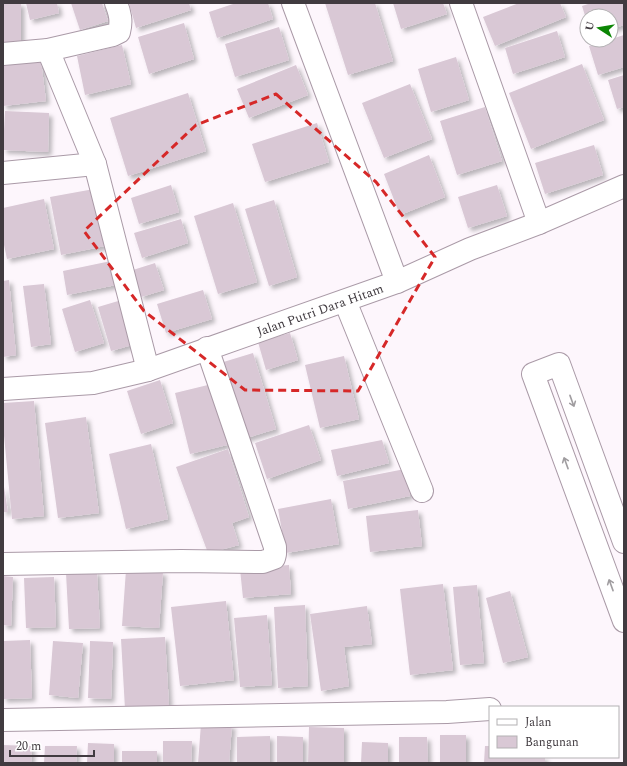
<svg xmlns="http://www.w3.org/2000/svg" width="627" height="766" viewBox="0 0 627 766" font-family="Spectral,serif">
<style>
.building{fill:#d9c8d5;filter:url(#shadow)}
.lines{fill:none;stroke-linecap:round;stroke-linejoin:round}
.minor-casing{stroke:#aa9aa7;stroke-width:24}
.minor{stroke:#fff;stroke-width:22}
.oneway{stroke:#a09da0}
.marked{fill:none;stroke:#d62828;stroke-width:3;stroke-dasharray:8 5;stroke-linejoin:round}
.labels{text-anchor:middle;stroke-width:4;stroke-linejoin:round;paint-order:stroke}
.street-label{font-size:13px;fill:#413b40;stroke:#fff}
</style>
<defs>
<filter id="shadow"><feDropShadow dx="3.5" dy="3.5" stdDeviation="2" flood-color="#0004"/></filter>
</defs>
<rect width="100%" height="100%" fill="#fdf6fc"/>
<path class="building" d="M 3,3 L 21,3 L 21,45 L 3,45 Z
M 26,3 L 57,3 L 59,13 L 30,20 Z
M 71,3 L 102,3 L 108,21 L 80,30 Z
M 129,3 L 189,3 L 191,10 L 136,28 Z
M 236,3 L 268,3 L 273,19 L 217,38 L 209,12 Z
M 325,3 L 375,3 L 393,61 L 348,75 Z
M 393,3 L 443,3 L 447,14 L 401,29 Z
M 519,3 L 560,3 L 566,17 L 495,46 L 483,17 Z
M 591,3 L 624,3 L 624,25 L 611,29 L 611,16 L 587,16 L 587,22 L 582,6 Z
M 184,23 L 194,59 L 149,74 L 138,37 Z
M 279,27 L 289,60 L 235,77 L 225,44 Z
M 557,31 L 565,57 L 513,74 L 505,48 Z
M 624,35 L 624,67 L 598,75 L 589,46 Z
M 122,45 L 131,84 L 85,95 L 77,56 Z
M 456,57 L 469,100 L 431,112 L 418,69 Z
M 41,61 L 46,101 L 3,106 L 3,66 Z
M 582,64 L 604,120 L 531,149 L 509,93 Z
M 296,65 L 308,95 L 249,118 L 237,89 Z
M 624,75 L 624,107 L 617,109 L 608,80 Z
M 410,84 L 432,139 L 384,158 L 362,103 Z
M 188,93 L 206,151 L 128,176 L 110,118 Z
M 485,107 L 502,161 L 457,175 L 440,121 Z
M 5,111 L 49,113 L 48,152 L 3,150 Z
M 317,123 L 329,162 L 265,182 L 252,144 Z
M 594,145 L 603,175 L 545,194 L 535,163 Z
M 429,155 L 445,197 L 400,215 L 384,174 Z
M 171,185 L 179,212 L 139,224 L 131,198 Z
M 497,185 L 507,216 L 468,228 L 458,197 Z
M 94,189 L 105,246 L 61,255 L 50,197 Z
M 44,199 L 54,249 L 7,259 L 3,240 L 3,208 Z
M 274,200 L 297,277 L 269,286 L 245,209 Z
M 233,203 L 257,282 L 218,294 L 194,216 Z
M 181,219 L 188,243 L 142,258 L 134,233 Z
M 111,261 L 116,285 L 67,295 L 63,271 Z
M 155,263 L 164,290 L 141,297 L 133,270 Z
M 9,280 L 16,355 L 3,357 L 3,281 Z
M 44,284 L 51,344 L 31,347 L 23,286 Z
M 203,290 L 212,319 L 166,333 L 157,304 Z
M 125,299 L 139,343 L 111,351 L 98,307 Z
M 90,300 L 104,343 L 75,352 L 62,309 Z
M 290,333 L 298,360 L 266,370 L 258,342 Z
M 253,353 L 276,429 L 240,440 L 217,364 Z
M 344,356 L 359,419 L 320,428 L 305,365 Z
M 160,380 L 173,423 L 141,434 L 127,391 Z
M 212,384 L 227,445 L 190,454 L 175,393 Z
M 34,401 L 44,516 L 12,519 L 3,425 L 3,403 Z
M 86,417 L 99,513 L 58,518 L 45,423 Z
M 309,425 L 321,460 L 267,479 L 255,443 Z
M 382,440 L 389,463 L 337,476 L 331,450 Z
M 151,444 L 168,519 L 126,529 L 109,454 Z
M 228,449 L 249,517 L 232,523 L 239,545 L 208,553 L 176,467 Z
M 405,469 L 410,496 L 348,509 L 343,481 Z
M 4,487 L 8,512 L 3,512 L 3,488 Z
M 331,499 L 339,544 L 286,553 L 278,509 Z
M 418,510 L 422,546 L 370,552 L 366,516 Z
M 289,565 L 291,594 L 243,598 L 240,569 Z
M 126,570 L 163,572 L 159,628 L 122,626 Z
M 97,571 L 100,628 L 69,629 L 66,573 Z
M 3,576 L 13,577 L 11,626 L 3,625 Z
M 54,577 L 56,627 L 26,628 L 24,578 Z
M 443,584 L 453,670 L 410,675 L 400,589 Z
M 477,585 L 484,663 L 460,665 L 453,587 Z
M 510,591 L 528,657 L 503,663 L 486,598 Z
M 226,601 L 234,680 L 180,686 L 171,607 Z
M 305,605 L 308,686 L 278,688 L 274,607 Z
M 367,606 L 372,644 L 344,647 L 349,686 L 321,691 L 310,614 Z
M 267,615 L 272,685 L 240,687 L 234,618 Z
M 165,637 L 169,706 L 125,709 L 121,639 Z
M 30,640 L 32,698 L 3,699 L 3,641 Z
M 53,641 L 83,643 L 78,698 L 49,695 Z
M 90,641 L 113,642 L 111,699 L 88,698 Z
M 201,724 L 232,725 L 229,763 L 198,763 Z
M 309,727 L 344,728 L 344,763 L 308,763 Z
M 440,735 L 466,735 L 466,763 L 440,763 Z
M 270,736 L 270,763 L 237,763 L 237,737 Z
M 277,736 L 303,737 L 303,763 L 277,763 Z
M 399,737 L 427,737 L 428,763 L 399,763 Z
M 163,741 L 192,741 L 191,763 L 163,763 Z
M 362,742 L 388,743 L 388,763 L 361,763 Z
M 88,743 L 114,744 L 114,763 L 87,763 Z
M 3,745 L 32,746 L 31,763 L 3,763 Z
M 45,746 L 77,746 L 76,763 L 44,763 Z
M 485,746 L 490,746 L 490,757 L 545,757 L 545,763 L 484,763 Z
M 122,751 L 157,751 L 157,763 L 122,763 Z"/>
<g class="lines">
<defs>
<g id="minor">
<path d="M 293,3 L 397,282"/>
<path d="M 461,3 L 539,223"/>
<path d="M 48,50 L 95,164 L 148,370"/>
<path d="M 3,54 L 48,50 L 113,35 L 119,32 C 122,21 120,13 116,3"/>
<path d="M 3,173 L 95,164"/>
<path d="M 345,301 L 422,491"/>
<path id="s1" d="M 3,389 L 93,383 L 148,370 L 397,282 L 470,249 L 539,223 L 624,186"/>
<path d="M 624,542 L 559,364 L 533,374 L 624,621"/>
<path d="M 3,564 L 181,561 L 263,562 L 274,558 L 275,554 L 275,547 L 207,348"/>
<path d="M 3,720 L 447,712 L 490,709"/>
</g>
</defs>
<use href="#minor" class="minor-casing"/>
<use href="#minor" class="minor"/>
</g>
<defs><path id="oneway-shaft" d="M-6 0H5M1.5-3L5.5 0L1.5 3" fill="none" stroke-width="1.6" stroke-linecap="round" stroke-linejoin="round"/></defs>
<g class="oneway">
<use href="#oneway-shaft" transform="translate(572 401) rotate(70)"/>
<use href="#oneway-shaft" transform="translate(566 463) rotate(-110)"/>
<use href="#oneway-shaft" transform="translate(611 585) rotate(-110)"/>
</g>
<path class="marked" d="M 276,94 L 376,182 L 435,257 L 358,391 L 245,390 L 144,311 L 84,231 L 196,125 Z"/>
<g class="labels">
<g class="street-label">
<text dy="5" stroke="none"><textPath href="#s1" startOffset="329">Jalan Putri Dara Hitam</textPath></text>
</g>
</g>
<rect width="627" height="766" fill="none" stroke="#413b40" stroke-width="8"/>
<rect x="489" y="706" width="130" height="52" fill="#ffffff" stroke="#b3b1b3"/>
<rect x="497" y="719" width="20" height="6" fill="#ffffff" stroke="#b3b1b3"/>
<text x="525" y="726" font-size="12" fill="#413b40">Jalan</text>
<rect x="497" y="736" width="20" height="12" fill="#d9c8d5" stroke="#b3b1b3"/>
<text x="525" y="746" font-size="12" fill="#413b40">Bangunan</text>
<g transform="translate(599 28) rotate(282)"><circle r="19" fill="#ffffff" stroke="#b3b1b3"/>
<path d="M0-3L7 15L0 10L-7 15Z" fill="#0c8605"/>
<text y="-6" font-size="11" font-weight="bold" text-anchor="middle" fill="#413b40">U</text>
</g>
<path d="M10 750v6h84v-6" fill="none" stroke="#413b40" stroke-width="2"/>
<text x="16" y="750" font-size="12" fill="#413b40" stroke="#ffffff" stroke-width="3" paint-order="stroke">20 m</text>
</svg>
